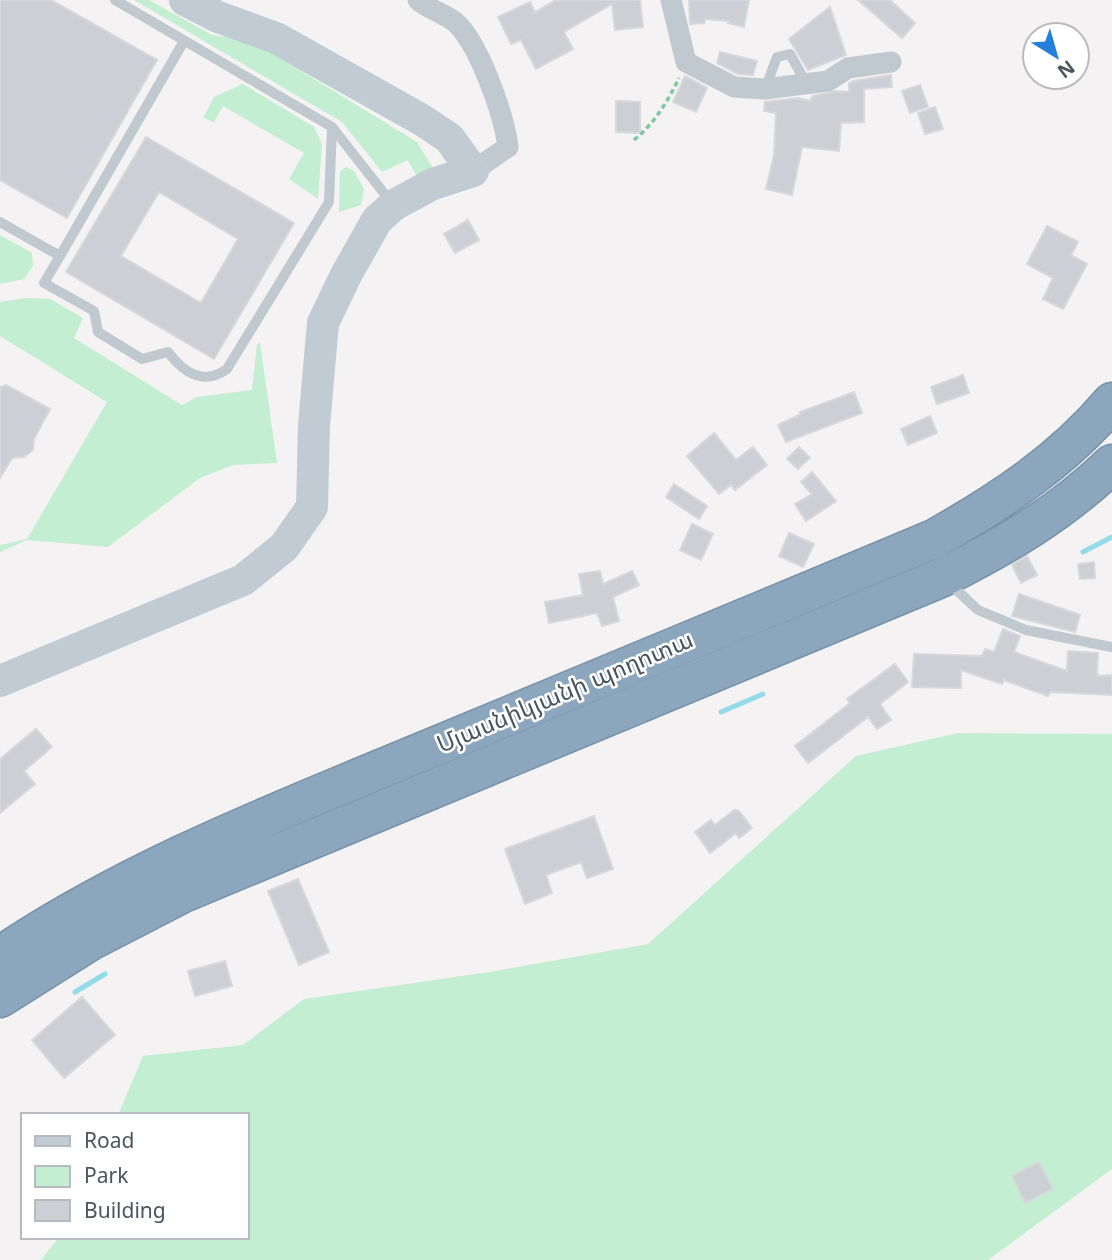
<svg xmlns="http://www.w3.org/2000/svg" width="1112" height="1260" viewBox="0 0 1112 1260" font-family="'Noto Sans','Noto Sans Armenian',sans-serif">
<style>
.green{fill:#c3eed1}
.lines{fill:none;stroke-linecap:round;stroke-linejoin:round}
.stream{stroke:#93dbe8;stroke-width:5}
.building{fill:#cccfd3;stroke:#d6d8dc;stroke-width:2;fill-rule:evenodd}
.highway-casing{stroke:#7792a9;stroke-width:41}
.path{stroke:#7dcaa0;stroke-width:3.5;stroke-dasharray:5 3.5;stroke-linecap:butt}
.lane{stroke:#c0c9cf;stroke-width:10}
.street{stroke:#c0c9cf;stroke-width:21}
.secondary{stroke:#c0cbd4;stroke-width:32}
.highway{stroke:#8ca7bd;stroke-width:38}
.labels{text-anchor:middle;stroke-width:5;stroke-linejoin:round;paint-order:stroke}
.street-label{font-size:24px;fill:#4a565e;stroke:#fff}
</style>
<rect width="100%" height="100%" fill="#f4f2f2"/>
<path class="green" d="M 134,0 L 149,0 L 212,35 L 252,41 L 417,142 L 434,170 L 417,177 L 408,160 L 382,172 L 342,122 Z
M 243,84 L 314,127 L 322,144 L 318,199 L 289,179 L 304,153 L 223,106 L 214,122 L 203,118 L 214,97 Z
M 346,167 L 354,171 L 364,189 L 361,205 L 339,212 L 340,171 Z
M 0,235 L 32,253 L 33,266 L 24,279 L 0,284 Z
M 25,298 L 50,299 L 83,318 L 74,338 L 182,405 L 197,397 L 252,390 L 257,344 L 260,343 L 277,463 L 233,465 L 200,478 L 108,547 L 27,540 L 0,552 L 0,545 L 27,539 L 107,402 L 0,336 L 0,302 Z
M 958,733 L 1112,734 L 1112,1169 L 988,1260 L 41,1260 L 59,1237 L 247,1237 L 247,1115 L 118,1115 L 143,1056 L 243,1045 L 304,999 L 496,971 L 648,944 L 856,756 Z"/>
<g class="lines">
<path class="stream" d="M 1083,552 L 1112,537
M 721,712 L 763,694
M 75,992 L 105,974"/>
</g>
<path class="building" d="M 0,0 L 51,0 L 157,60 L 67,218 L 0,180 Z
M 556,0 L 640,0 L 643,27 L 615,30 L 612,4 L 564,32 L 573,49 L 536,69 L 521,40 L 511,44 L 498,17 L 530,2 L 535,12 Z
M 689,0 L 749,0 L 744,27 L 728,23 L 729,21 L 705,19 L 704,23 L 690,24 Z
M 858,0 L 890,0 L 915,23 L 902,38 Z
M 830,7 L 846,55 L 808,70 L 789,39 Z
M 720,52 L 757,61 L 753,75 L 738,74 L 717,63 Z
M 891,75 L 892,87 L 864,89 L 864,122 L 841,123 L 839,151 L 802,147 L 792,195 L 766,189 L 774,155 L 776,113 L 764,111 L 765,102 L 798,98 L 811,101 L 812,96 L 836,91 L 849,92 L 849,83 L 853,81 Z
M 685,76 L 707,88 L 696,112 L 673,102 Z
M 920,85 L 928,107 L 910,113 L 902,91 Z
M 616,101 L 640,102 L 640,133 L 616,132 Z
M 935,107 L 943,129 L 925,134 L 918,113 Z
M 146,137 L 294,223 L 214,359 L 66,272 ZM 159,192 L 238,239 L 201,303 L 121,256 Z
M 468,220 L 479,240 L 455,253 L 444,234 Z
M 1047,226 L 1078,242 L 1071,255 L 1087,264 L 1063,309 L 1043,299 L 1053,278 L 1027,264 Z
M 963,375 L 969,393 L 937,404 L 931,387 Z
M 6,385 L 50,409 L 34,439 L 33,450 L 24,457 L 12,458 L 0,478 L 0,387 Z
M 854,392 L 862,413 L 786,442 L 778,425 L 801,414 L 800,412 Z
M 930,416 L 937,433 L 908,445 L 901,429 Z
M 714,433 L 736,460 L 753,447 L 767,465 L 735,490 L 731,485 L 719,494 L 687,456 Z
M 799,447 L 810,458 L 798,469 L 787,459 Z
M 812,472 L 836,501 L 806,521 L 795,504 L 812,494 L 801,482 Z
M 674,484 L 707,506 L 699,519 L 666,497 Z
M 692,524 L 713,534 L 701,560 L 680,550 Z
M 789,533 L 814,544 L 803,567 L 779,556 Z
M 1027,556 L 1037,575 L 1021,583 L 1012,565 Z
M 1094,562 L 1095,578 L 1080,579 L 1078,564 Z
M 600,571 L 603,584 L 632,571 L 639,585 L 613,597 L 619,621 L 602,626 L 597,613 L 549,623 L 545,602 L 583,595 L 579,574 Z
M 1019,594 L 1080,615 L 1075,632 L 1012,616 Z
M 1003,629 L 1020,636 L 1014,652 L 1067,671 L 1068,651 L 1098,653 L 1097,676 L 1112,675 L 1112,695 L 1050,692 L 1048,696 L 1004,680 L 1002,684 L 961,670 L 961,688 L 912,687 L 914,654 L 982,656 L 985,649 L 994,652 Z
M 895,664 L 908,682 L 880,704 L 891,720 L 877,729 L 868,717 L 808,763 L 795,746 L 850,703 L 847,699 Z
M 36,729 L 52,747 L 24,771 L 35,784 L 0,813 L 0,759 Z
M 734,810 L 739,811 L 752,828 L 739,838 L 736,833 L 710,853 L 695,832 L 711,820 L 715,825 Z
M 594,816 L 613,869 L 587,878 L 581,862 L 546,875 L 552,893 L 525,904 L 505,849 Z
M 298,879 L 329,952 L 299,965 L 268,891 Z
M 225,961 L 232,986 L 195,996 L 188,971 Z
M 82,997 L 115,1035 L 64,1078 L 32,1040 Z
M 1039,1162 L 1053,1189 L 1025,1203 L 1012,1176 Z"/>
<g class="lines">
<defs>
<path id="highway" d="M 0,956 C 128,870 275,813 417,754 C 590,682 762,611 934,539 C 1001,501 1062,461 1112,402
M 0,998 L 92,940 L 183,893 L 943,577 C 1005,546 1061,513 1112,464"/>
</defs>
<use href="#highway" class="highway-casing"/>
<path class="path" d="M 634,140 C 654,124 668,101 679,78"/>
<path class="lane" d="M 115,0 L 332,127 L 391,202
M 765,89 L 777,57 L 790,54 L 806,83
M 0,222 L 60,256 L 44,283 L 94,311 L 98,332 L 142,359 L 168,352 C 184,373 203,386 227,369 L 329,202 L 332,127
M 60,256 L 184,41
M 948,582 L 978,610 L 1026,630 L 1112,647"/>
<path class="street" d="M 418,0 C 428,9 443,13 455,22 C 479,43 504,115 508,147 L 473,171
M 671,0 L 686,62 L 734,87 L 765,89 L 828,81 L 848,68 L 891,62"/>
<path class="secondary" d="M 0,681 L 243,580 L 284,547 L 312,507 L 314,425 L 323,323 L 346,275 L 377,220 L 394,205 L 433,184 L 473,171 L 449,138 L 422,120 L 276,38 L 218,17 L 185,0"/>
<use href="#highway" class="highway"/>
</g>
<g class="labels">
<g class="street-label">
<text transform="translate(565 692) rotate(-23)" y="8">Մյասնիկյանի պողոտա</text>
</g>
</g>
<rect x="21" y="1113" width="228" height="126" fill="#ffffff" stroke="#b7bbbf" stroke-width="2"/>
<rect x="35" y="1136" width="35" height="10" fill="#c0cbd4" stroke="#b7bbbf" stroke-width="2"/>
<text x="84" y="1148" font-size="21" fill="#4a565e">Road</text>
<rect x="35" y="1166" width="35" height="21" fill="#c3eed1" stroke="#b7bbbf" stroke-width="2"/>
<text x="84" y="1183" font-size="21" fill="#4a565e">Park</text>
<rect x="35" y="1200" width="35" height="21" fill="#cccfd3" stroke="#b7bbbf" stroke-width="2"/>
<text x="84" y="1218" font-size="21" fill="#4a565e">Building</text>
<g transform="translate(1056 56) rotate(143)"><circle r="33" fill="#ffffff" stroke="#b7bbbf" stroke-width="2"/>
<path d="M0-5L12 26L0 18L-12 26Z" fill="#237edc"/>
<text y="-10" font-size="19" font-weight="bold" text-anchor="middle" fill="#4a565e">N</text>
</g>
</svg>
